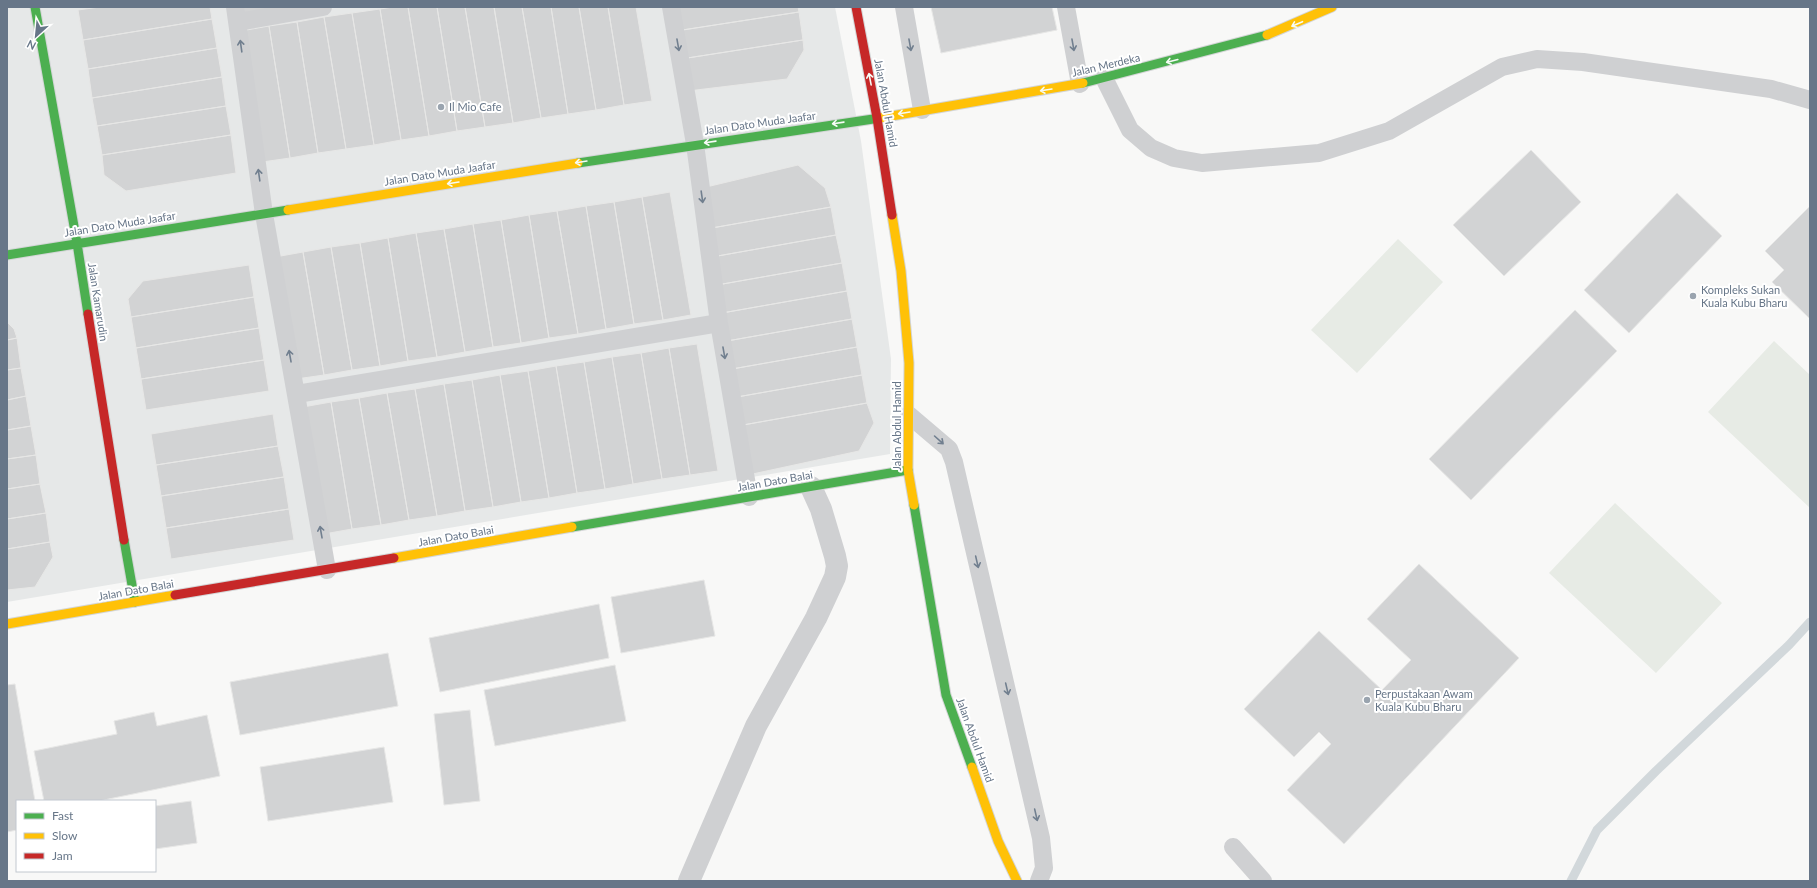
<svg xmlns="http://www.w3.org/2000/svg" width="1817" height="888" viewBox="0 0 1817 888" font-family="Lato,sans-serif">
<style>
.built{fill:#e6e8e8}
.green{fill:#e7ebe5}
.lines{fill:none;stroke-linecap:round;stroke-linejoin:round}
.stream{stroke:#d2d8db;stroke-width:9}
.building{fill:#d2d3d4;stroke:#e7e7e6}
.fast-casing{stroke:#d3d5d6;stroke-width:11}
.slow-casing{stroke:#d3d5d6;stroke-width:11}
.jam-casing{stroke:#d3d5d6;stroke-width:11}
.lane{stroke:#cfd0d2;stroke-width:18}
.street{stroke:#cfd0d2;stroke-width:22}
.fast{stroke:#4caf50;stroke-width:9}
.slow{stroke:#ffc107;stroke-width:9}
.jam{stroke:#c62828;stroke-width:9}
.oneway{stroke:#f6fbf6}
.oneway2{stroke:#717f8f}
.poi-dot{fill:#9aa4af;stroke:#fff;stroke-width:1.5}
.labels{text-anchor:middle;stroke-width:4;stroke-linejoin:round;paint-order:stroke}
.street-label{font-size:11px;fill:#677688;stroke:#fff}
.poi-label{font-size:11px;fill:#677688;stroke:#fff;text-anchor:start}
</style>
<rect width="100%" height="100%" fill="#f8f8f7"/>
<path class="built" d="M 7,7 L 835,7 L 861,141 L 891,359 L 890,454 L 7,602 Z"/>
<path class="green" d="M 1398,239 L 1443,282 L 1357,373 L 1311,330 Z
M 1774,341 L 1810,375 L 1810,508 L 1708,412 Z
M 1615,503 L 1722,603 L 1656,673 L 1549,573 Z"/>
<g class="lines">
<path class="stream" d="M 1571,881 L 1597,830 L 1656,771 L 1789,645 L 1810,622"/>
</g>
<path class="building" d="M 100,7 L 210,7 L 212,19 L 83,40 L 78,10 Z
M 239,7 L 267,7 L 268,10 L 240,14 Z
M 393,7 L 408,7 L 429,136 L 401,140 L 380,9 Z
M 408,7 L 437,7 L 457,131 L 429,136 Z
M 437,7 L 465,7 L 485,127 L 457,131 Z
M 465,7 L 494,7 L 513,123 L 485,127 Z
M 494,7 L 522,7 L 541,118 L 513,123 Z
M 522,7 L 551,7 L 568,114 L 541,118 Z
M 551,7 L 579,7 L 596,110 L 568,114 Z
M 579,7 L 608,7 L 624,105 L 596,110 Z
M 608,7 L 636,7 L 652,101 L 624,105 Z
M 673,7 L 798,7 L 799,12 L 676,31 Z
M 931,7 L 1052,7 L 1057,30 L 941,53 Z
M 380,9 L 401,140 L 374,145 L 352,13 Z
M 799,12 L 803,40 L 681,59 L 676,31 Z
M 352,13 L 374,145 L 346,149 L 324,17 Z
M 324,17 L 346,149 L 318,153 L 297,22 Z
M 212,19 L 217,48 L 88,69 L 83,40 Z
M 297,22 L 318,153 L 290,158 L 269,26 Z
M 269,26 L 290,158 L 262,162 L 241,31 Z
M 803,40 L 804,50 L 787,79 L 688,91 L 681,59 Z
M 217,48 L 222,77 L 92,98 L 88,69 Z
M 222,77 L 226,106 L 97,126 L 92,98 Z
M 226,106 L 231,135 L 102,155 L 97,126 Z
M 231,135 L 236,173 L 126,191 L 104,175 L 102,155 Z
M 1531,150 L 1581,202 L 1504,276 L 1453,225 Z
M 798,165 L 825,188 L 831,207 L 706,229 L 702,188 Z
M 670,192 L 691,315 L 663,320 L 642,197 Z
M 1677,193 L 1722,236 L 1629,333 L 1584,290 Z
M 642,197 L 663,320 L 634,324 L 614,202 Z
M 614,202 L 634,324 L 606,329 L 586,206 Z
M 586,206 L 606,329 L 578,334 L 557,211 Z
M 1810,206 L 1810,319 L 1772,282 L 1784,270 L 1765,251 Z
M 831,207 L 836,235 L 712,257 L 706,229 Z
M 557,211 L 578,334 L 549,338 L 529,215 Z
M 529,215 L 549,338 L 521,343 L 501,220 Z
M 501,220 L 521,343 L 493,347 L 473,224 Z
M 473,224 L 493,347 L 465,352 L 444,229 Z
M 444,229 L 465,352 L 437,357 L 416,233 Z
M 416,233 L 437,357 L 408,361 L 388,238 Z
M 836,235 L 842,263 L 717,285 L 712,257 Z
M 388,238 L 408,361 L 380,366 L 360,243 Z
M 360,243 L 380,366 L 352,370 L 331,247 Z
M 331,247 L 352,370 L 324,375 L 303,252 Z
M 303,252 L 324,375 L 296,379 L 275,257 Z
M 842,263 L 847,291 L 722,313 L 717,285 Z
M 249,265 L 254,297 L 131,317 L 128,299 L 143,281 Z
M 847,291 L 852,319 L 727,341 L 722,313 Z
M 254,297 L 259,328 L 136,348 L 131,317 Z
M 1575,310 L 1617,351 L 1471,500 L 1429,459 Z
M 852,319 L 857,347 L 732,369 L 727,341 Z
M 7,322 L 14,329 L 17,338 L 7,340 Z
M 259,328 L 264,360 L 141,379 L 136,348 Z
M 17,338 L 21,368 L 7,370 L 7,340 Z
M 697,344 L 718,471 L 690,475 L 669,348 Z
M 857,347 L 862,375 L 737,397 L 732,369 Z
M 669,348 L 690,475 L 662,479 L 641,353 Z
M 641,353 L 662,479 L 633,484 L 612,357 Z
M 612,357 L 633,484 L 605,489 L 584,362 Z
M 264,360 L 269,391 L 146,410 L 141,379 Z
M 584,362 L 605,489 L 577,493 L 556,366 Z
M 556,366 L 577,493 L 549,498 L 528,371 Z
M 21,368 L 26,396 L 7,400 L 7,370 Z
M 528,371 L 549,498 L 521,502 L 500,375 Z
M 500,375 L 521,502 L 493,507 L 472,380 Z
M 862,375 L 867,403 L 743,425 L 737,397 Z
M 472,380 L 493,507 L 465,511 L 444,384 Z
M 444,384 L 465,511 L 437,516 L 415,389 Z
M 415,389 L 437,516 L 409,520 L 387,393 Z
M 387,393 L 409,520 L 381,525 L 359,398 Z
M 26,396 L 31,426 L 7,430 L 7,400 Z
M 359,398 L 381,525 L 352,529 L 331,402 Z
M 331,402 L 352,529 L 324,534 L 303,407 Z
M 867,403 L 874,423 L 859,451 L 748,475 L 743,425 Z
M 273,414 L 278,446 L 156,465 L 151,434 Z
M 31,426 L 36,455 L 7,459 L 7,430 Z
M 278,446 L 284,477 L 161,496 L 156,465 Z
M 36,455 L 40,484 L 7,489 L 7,459 Z
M 284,477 L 289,509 L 166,528 L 161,496 Z
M 40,484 L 46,513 L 7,519 L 7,489 Z
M 289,509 L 294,540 L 171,559 L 166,528 Z
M 46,513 L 50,542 L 7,549 L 7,519 Z
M 50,542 L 53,557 L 35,587 L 7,590 L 7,549 Z
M 1419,564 L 1519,658 L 1344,844 L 1287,790 L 1331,744 L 1319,732 L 1294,757 L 1244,709 L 1319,631 L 1382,690 L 1411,660 L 1367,619 Z
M 704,580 L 715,636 L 621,653 L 611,597 Z
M 599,604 L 609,658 L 440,692 L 429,638 Z
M 388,653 L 398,706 L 240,735 L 230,682 Z
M 615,665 L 626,721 L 495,746 L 484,690 Z
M 15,684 L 35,801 L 17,801 L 17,830 L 7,832 L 7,685 Z
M 470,710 L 480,801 L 444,805 L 434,714 Z
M 154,712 L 157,726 L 207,715 L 220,776 L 99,801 L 44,801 L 34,751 L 117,734 L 114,721 Z
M 384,747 L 393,802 L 268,821 L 260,767 Z
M 191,801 L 197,843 L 155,849 L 155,806 Z"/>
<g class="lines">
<defs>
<path id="fast" d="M 35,7 L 77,243 L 88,314
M 1083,83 L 1267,35
M 578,163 L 880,118
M 7,255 L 288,210
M 914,505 L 946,695 L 972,767
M 572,527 L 908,470
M 124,540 L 135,602"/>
<path id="slow" d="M 1267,35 L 1332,7
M 880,118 L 1083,83
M 288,210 L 578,163
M 892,215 L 901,271 L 909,363 L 908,470 L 914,505
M 394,558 L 572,527
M 7,624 L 175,595
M 972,767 L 998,841 L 1017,881"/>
<path id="jam" d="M 856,7 L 877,118 L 892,215
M 88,314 L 124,540
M 175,595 L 394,558"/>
</defs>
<use href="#fast" class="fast-casing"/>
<use href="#slow" class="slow-casing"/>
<use href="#jam" class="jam-casing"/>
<path class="lane" d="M 235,7 L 264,214 L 327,570
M 671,7 L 695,144 L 719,323 L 749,497
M 904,7 L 922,110
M 1066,7 L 1080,84
M 238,22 L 323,7
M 1104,78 L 1130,130 L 1151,148 L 1174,158 L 1202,163 L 1319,153 L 1389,131 L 1502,67 L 1537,59 L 1583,62 L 1771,89 L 1810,100
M 297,394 L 719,323
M 909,415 L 949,449 L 954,462 L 1041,838 L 1044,868 L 1039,881
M 1233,847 L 1263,881"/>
<path class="street" d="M 689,881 L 756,726 L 816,618 L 835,577 L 837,566 L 835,556 L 821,509 L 811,487"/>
<use href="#fast" class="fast"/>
<use href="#slow" class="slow"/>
<use href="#jam" class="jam"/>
</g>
<defs><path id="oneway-shaft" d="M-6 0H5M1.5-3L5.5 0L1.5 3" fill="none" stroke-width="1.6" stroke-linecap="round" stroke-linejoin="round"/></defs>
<g class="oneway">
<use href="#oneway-shaft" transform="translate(1297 24) rotate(157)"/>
<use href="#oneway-shaft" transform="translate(1172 61) rotate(166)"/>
<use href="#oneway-shaft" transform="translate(870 79) rotate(-101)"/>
<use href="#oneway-shaft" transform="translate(1046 90) rotate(171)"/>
<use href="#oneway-shaft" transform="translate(904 113) rotate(171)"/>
<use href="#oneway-shaft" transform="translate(838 123) rotate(172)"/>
<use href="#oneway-shaft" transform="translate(710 142) rotate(172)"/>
<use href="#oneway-shaft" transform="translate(581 162) rotate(171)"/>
<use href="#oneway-shaft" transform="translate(453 183) rotate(171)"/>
</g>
<g class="oneway2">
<use href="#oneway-shaft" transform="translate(678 45) rotate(80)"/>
<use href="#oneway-shaft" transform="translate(910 45) rotate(80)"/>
<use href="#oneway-shaft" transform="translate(1073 45) rotate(80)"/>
<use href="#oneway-shaft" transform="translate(241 46) rotate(-98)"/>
<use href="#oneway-shaft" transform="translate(259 175) rotate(-98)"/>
<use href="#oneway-shaft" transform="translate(702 197) rotate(82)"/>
<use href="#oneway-shaft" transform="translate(724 353) rotate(80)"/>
<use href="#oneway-shaft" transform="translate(290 356) rotate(-100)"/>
<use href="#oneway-shaft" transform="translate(939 440) rotate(42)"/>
<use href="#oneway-shaft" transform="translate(321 532) rotate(-100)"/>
<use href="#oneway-shaft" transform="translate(977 562) rotate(77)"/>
<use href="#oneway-shaft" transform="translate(1007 689) rotate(77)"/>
<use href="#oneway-shaft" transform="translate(1036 815) rotate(77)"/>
</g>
<g class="poi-dot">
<circle cx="441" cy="107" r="4"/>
<circle cx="1693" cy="296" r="4"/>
<circle cx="1367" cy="700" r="4"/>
</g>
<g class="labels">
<g class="street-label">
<text transform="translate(1106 65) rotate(-13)" y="4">Jalan Merdeka</text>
<text transform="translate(886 103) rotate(80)" y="4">Jalan Abdul Hamid</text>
<text transform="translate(760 123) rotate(-8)" y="4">Jalan Dato Muda Jaafar</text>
<text transform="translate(440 173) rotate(-9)" y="4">Jalan Dato Muda Jaafar</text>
<text transform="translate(120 224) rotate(-9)" y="4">Jalan Dato Muda Jaafar</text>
<text transform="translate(98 302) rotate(81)" y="4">Jalan Kamarudin</text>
<text transform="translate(897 426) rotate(-90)" y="4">Jalan Abdul Hamid</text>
<text transform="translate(775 481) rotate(-10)" y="4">Jalan Dato Balai</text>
<text transform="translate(456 536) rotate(-10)" y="4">Jalan Dato Balai</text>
<text transform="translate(136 590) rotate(-10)" y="4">Jalan Dato Balai</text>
<text transform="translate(975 740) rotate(70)" y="4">Jalan Abdul Hamid</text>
</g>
<g class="poi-label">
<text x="449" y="111">Il Mio Cafe</text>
<text x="1701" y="294">Kompleks Sukan<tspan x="1701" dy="13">Kuala Kubu Bharu</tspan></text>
<text x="1375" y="698">Perpustakaan Awam<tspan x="1375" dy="13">Kuala Kubu Bharu</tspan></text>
</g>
</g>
<rect width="1817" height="888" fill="none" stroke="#677688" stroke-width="16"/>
<rect x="16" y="800" width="140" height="72" fill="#ffffff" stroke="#c2c8cf"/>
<rect x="24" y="813" width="20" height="6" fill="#4caf50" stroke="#c2c8cf"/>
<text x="52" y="820" font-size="12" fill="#677688">Fast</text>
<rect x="24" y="833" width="20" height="6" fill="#ffc107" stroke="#c2c8cf"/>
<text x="52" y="840" font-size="12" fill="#677688">Slow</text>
<rect x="24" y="853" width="20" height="6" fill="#c62828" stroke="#c2c8cf"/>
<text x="52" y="860" font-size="12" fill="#677688">Jam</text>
<g transform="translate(36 36) rotate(207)" stroke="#ffffff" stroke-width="3" paint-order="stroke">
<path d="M0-3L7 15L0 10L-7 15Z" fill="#677688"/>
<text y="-6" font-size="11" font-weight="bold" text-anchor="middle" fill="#677688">N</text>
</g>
</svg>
